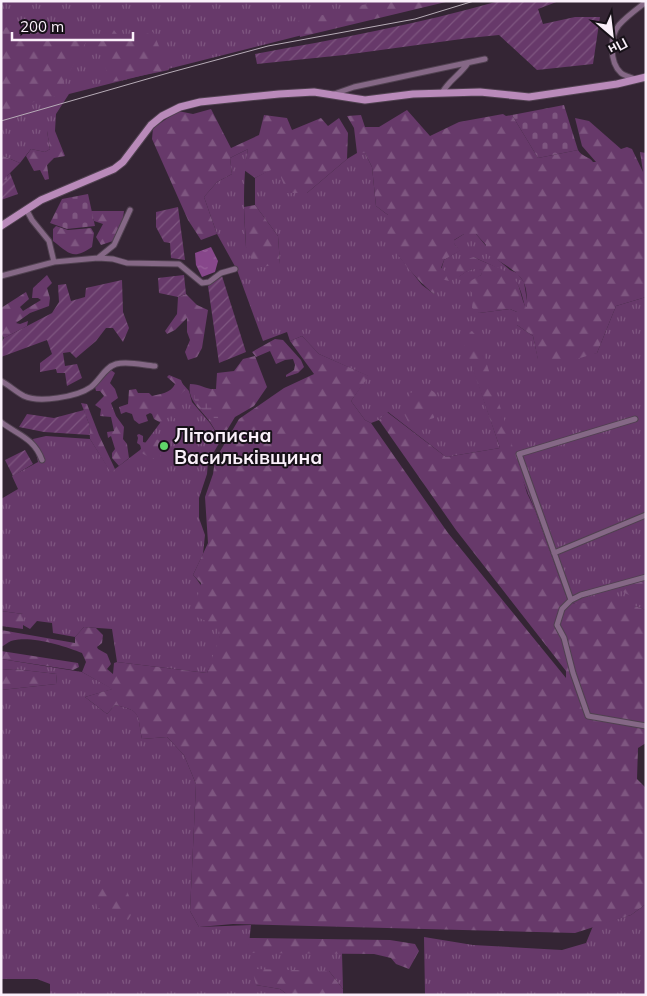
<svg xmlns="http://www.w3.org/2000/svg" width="647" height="996" viewBox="0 0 647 996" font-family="Mulish,sans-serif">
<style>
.grass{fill:url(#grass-tufts)}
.forest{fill:url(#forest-firs)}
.wetland{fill:url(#wetland-marsh)}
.cemetery{fill:url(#cemetery-stones)}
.garden{fill:url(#garden-furrows)}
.water{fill:url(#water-ripples)}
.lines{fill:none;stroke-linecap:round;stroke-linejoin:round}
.street-casing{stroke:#504150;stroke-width:7}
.secondary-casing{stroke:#504150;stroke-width:9}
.street{stroke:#856886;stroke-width:5}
.secondary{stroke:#b98aba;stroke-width:7}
.rail{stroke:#b7acb7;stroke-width:1}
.poi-dot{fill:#60d56a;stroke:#171118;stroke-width:2}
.labels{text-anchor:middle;stroke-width:4;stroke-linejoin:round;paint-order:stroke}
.poi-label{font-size:19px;font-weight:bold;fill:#faf0fa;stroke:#171118;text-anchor:start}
</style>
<defs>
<pattern id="grass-tufts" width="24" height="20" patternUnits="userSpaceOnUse" patternTransform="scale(1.25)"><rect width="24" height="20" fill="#67396a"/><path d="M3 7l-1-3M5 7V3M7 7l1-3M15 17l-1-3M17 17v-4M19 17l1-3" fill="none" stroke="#7e5680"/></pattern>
<pattern id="forest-firs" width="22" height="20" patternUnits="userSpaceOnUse" patternTransform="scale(1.25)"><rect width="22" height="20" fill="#67396a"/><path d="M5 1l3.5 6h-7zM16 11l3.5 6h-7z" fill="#7e5680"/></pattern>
<pattern id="wetland-marsh" width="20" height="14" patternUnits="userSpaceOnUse" patternTransform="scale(1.25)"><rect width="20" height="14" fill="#67396a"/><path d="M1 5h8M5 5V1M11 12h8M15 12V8" fill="none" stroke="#7e5680"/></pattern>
<pattern id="cemetery-stones" width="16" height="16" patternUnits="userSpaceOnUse" patternTransform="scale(1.25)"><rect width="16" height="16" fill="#67396a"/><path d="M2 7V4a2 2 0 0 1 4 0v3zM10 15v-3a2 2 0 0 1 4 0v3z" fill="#7e5680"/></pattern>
<pattern id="garden-furrows" width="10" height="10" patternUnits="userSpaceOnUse" patternTransform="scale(1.25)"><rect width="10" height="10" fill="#67396a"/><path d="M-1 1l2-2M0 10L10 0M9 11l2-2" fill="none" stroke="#7e5680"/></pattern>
<pattern id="water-ripples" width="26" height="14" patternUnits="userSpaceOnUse" patternTransform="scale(1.25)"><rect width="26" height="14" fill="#87478b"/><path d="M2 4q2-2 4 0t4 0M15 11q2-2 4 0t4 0" fill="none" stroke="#99629c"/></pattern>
</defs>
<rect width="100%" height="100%" fill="#342534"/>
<path class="grass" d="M 1,1 L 437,1 L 69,94 L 56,114 L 55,131 L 47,131 L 50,149 L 45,152 L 31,149 L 20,163 L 1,155 Z
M 248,149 C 242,182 244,214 246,247 L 280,264 L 278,236 L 255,205 L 255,178 L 277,166 L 307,193 L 347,159 L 357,153 L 365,153 L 372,167 L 376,206 L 388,215 L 399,256 L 422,285 L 434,294 L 444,260 L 460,250 L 455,245 L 453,241 L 464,234 L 476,234 L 497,259 L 510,270 L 517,273 L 524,282 L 528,307 L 525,307 C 523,300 522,293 519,287 C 513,272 487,264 474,257 L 459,277 C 467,270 473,267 483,270 L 481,275 L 473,281 L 473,294 L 479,313 L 510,309 L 517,312 L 517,325 L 533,336 L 538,359 L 597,353 L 616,306 L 646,297 L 646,610 L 635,606 L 575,604 L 568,601 L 535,510 L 462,335 L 500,448 L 446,457 L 388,412 L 379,420 L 371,423 L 365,420 L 351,401 L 368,376 L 319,354 L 302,336 L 290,341 L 287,332 L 263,341 L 237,270 L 217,234 L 204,197 L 217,182 L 232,174 L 230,158 Z
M 181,382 L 189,391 L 192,402 L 210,423 L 221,440 L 208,462 L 207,474 L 199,498 L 199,518 L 205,535 L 203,554 L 193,575 C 203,585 222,621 220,636 C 219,646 211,663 207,673 L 117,662 L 112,629 L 84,627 L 75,637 L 53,633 L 52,623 L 37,621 L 30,629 L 23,625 L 23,614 L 1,611 L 1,499 L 18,489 L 12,476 L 38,462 L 33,439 L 46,436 L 90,439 L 111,472 L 140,450 L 160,423 Z
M 1,659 L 82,672 L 113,689 L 85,697 L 107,714 L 115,705 C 142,711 137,713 142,739 L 167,737 L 184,755 L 196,784 L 190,911 L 199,927 L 251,925 L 248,953 L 342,953 L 343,989 L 329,971 L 256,985 L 280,989 L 288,995 L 50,995 L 50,984 L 37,979 L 1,979 L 1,690 L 56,684 L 57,674 L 14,669 L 1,670 Z
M 646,904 L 646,995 L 425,995 L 424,937 L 473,945 L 562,950 L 586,943 L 593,926 L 631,915 Z"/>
<path class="forest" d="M 379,1 L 450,1 L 300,37 L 298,21 Z
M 59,21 L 86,42 L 56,96 L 1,111 L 1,50 L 8,49 L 1,28 Z
M 108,22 L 122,41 L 153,32 L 169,70 L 111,82 L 97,46 Z
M 211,109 L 231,148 L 259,135 L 264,115 L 287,118 L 292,130 L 321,118 L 328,126 L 339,118 L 348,133 L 347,159 L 307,193 L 287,193 L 277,167 L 255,178 L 244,170 L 248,149 L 230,158 L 232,174 L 217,182 L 204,197 L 217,234 L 201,240 L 188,220 L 152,139 L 153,128 L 178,111 L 193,114 Z
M 407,110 L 430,136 L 459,122 L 503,114 L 506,116 L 512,115 L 538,158 L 578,150 C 582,157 589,156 593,162 L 596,162 L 582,146 L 575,118 L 589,121 L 621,149 L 627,147 L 632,149 L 643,172 L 640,152 L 646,153 L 646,297 L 616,306 L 597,353 L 556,365 L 538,360 L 533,336 L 517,325 L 517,312 L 510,309 L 479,313 L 472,308 L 473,294 L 465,284 L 481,275 L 482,270 C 472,267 467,271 459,277 L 456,276 L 457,262 L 474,257 C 489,266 512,268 519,287 C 521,293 522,300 525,306 L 527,307 C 527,299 527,290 524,283 C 520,272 495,258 484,253 L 486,245 L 476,234 L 464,234 L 454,240 L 455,245 L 461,250 L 444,260 L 441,268 L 447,273 L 449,281 L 441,279 L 434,294 C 420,283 388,249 387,231 C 386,226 388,220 388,215 L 376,206 L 372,167 L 365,153 L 357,153 L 354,128 L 347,116 L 361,115 L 365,127 L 379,127 Z
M 47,131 L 55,131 L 65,156 L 54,158 L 47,165 L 49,179 L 45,180 L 40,170 L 34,171 L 26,156 L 31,149 L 45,152 L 50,149 Z
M 1,155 L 20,163 L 7,176 L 7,181 L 1,180 Z
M 255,205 L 278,236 L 280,264 L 255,268 L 246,247 L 244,207 Z
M 91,211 L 124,211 L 123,218 L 113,241 L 101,245 L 96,237 L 103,224 L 94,221 Z
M 56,226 L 68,230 L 91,228 L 94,233 L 92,247 C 73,260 70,254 53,241 L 53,229 Z
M 47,275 L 52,283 L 47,288 L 50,298 L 49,306 L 30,313 L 16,323 L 20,324 L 28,321 L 27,326 L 4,338 L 1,333 L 1,308 L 26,292 L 29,299 L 20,307 L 23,311 L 41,300 L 38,298 L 32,298 L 33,288 Z
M 186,294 L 197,305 L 208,310 L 202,348 L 197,357 L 188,360 L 185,352 L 190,340 L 187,332 L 187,318 L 175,330 L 167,334 L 165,331 L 177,314 L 178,297 Z
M 472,331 L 479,339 L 527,493 L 535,510 L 568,601 L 575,604 L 627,599 L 635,606 L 646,610 L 646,743 L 638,748 L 637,779 L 646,788 L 646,904 L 631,915 L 575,933 L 233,924 L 199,927 L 190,911 L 196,784 L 184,755 L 167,737 L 142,739 C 137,714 142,711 115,705 L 107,714 L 85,697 L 112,689 L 82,672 L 86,662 L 82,653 C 65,646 29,635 11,641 C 8,642 4,646 1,647 L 1,630 L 75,643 L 75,637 L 84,627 L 96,628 L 103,635 L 102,643 L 97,647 L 98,649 L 107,654 L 111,664 L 107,669 L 113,674 L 114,663 L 117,662 L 207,673 L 220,635 L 217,622 L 208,622 L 193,615 L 201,583 L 193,575 L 208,543 L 205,497 L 213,474 L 215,460 L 239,419 L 284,388 L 314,374 L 290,341 L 302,336 L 319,354 L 369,376 L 351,401 L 365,420 L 371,423 L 448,533 L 566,678 L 566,671 L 456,530 L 379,420 L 387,412 L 446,457 L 500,448 L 461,335 Z
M 275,339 L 283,340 L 301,360 L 304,367 L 298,373 L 286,377 L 286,375 L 294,370 L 295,365 L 293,359 L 285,360 L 276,364 L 270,351 L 256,357 L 252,352 Z
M 255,356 L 267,387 L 254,406 L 235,417 L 221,440 C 217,434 214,428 210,422 C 201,409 187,401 190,384 C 201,384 206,390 216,389 L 217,373 L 234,371 L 243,359 Z
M 111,370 L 115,373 L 110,383 L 115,389 L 118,398 L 111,403 L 116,416 L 124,427 L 123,439 L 127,444 L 129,458 L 119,466 L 112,458 L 112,453 L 115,449 L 111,436 L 108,438 L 107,432 L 114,431 L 111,417 L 100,416 L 101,409 L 95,405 L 104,396 L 100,391 L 96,391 L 95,387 Z
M 169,375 L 181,380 L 185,390 L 178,397 L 180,406 L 186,411 L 176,419 L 171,416 L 165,419 L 163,424 L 154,419 L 152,414 L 150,413 L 146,415 L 148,421 L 139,424 L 134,420 L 132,414 L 126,412 L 121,414 L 119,407 L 128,404 L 129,390 L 136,389 L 138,393 L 149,393 L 152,396 C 160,394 171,393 175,384 L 167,377 Z
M 428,388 L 437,394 L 434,418 L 410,425 L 401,408 L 410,393 Z
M 81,403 L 87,404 L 99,435 L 115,469 L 111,473 L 90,439 L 89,424 Z
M 139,434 L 143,436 L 143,442 L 147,443 L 149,439 L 162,440 L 160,461 C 157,460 144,455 142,453 C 141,451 141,447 140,445 L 137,443 L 138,438 L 137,435 Z
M 646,579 L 646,601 L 635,598 L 623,592 L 628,585 Z
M 1,611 L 23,614 L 23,629 L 1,626 Z
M 1,651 L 78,663 L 79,667 L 73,670 L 1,659 Z
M 14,669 L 57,674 L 56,684 L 1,690 L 1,670 Z
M 125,885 L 134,910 L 128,920 L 115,909 L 97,908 L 94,889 Z
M 249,938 L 390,940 L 415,944 L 419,951 L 409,969 L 396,964 L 391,958 L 374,954 L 247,953 Z
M 252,969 L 329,971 L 343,989 L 343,995 L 288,995 L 280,989 L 256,985 Z"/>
<path class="wetland" d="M 197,394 L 200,397 L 211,399 L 219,420 L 218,430 L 194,399 L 194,395 Z"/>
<path class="cemetery" d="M 564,105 L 578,150 L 538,158 L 512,115 Z
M 88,194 L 95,226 L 67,229 L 50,223 L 62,199 Z"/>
<path class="garden" d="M 499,1 L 559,1 L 538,9 L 543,24 L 575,17 L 600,17 L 593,64 L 537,70 L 499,35 L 469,38 L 344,55 L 257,64 L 255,54 C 337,39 418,24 499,1 Z
M 10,173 L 18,194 L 1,200 L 1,180 L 7,180 L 7,176 Z
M 178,207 L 185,260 L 171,258 L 170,243 L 164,242 L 156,227 L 156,212 Z
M 184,275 L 186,294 L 178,297 L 159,293 L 158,278 Z
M 222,276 L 246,352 L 219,363 L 208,286 Z
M 122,280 L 123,312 L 129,328 L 123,342 L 113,328 L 106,328 L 96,341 L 76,358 L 70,352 L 63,353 L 65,366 L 77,364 L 82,378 L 67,386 L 65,373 L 57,373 L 56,369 L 40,372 L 40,363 L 52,354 L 47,340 L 1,357 L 1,343 L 4,338 L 52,313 L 59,302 L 58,285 L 66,284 L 71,301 L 85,297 L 86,288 Z
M 84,410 L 89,424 L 90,435 L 44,432 L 19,427 L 27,414 L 54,418 Z
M 25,450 L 33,464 L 13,476 L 5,460 Z"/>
<path class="water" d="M 211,247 L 218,261 L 215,272 L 202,277 L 196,265 L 195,253 Z"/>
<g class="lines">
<defs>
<path id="street" d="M 635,79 C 630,77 625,76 621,73 C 609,62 610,36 619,25 C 627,16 637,9 646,2
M 442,93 C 448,81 460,75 468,63
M 334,94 L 354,87 L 485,59
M 26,209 L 32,220 L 49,241 L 54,262
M 98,258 L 114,245 L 130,210
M 1,276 L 54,262 L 98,258 L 113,259 L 127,263 L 179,264 L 202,283 L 209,282 L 221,273 L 235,269
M 1,381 C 9,385 16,392 24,396 C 39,403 77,397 91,387 C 100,380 105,367 116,364 C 128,361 143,365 155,366
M 635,419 L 519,454 L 571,600 L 562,609 L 557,625 L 564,638 L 573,673 L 588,716 L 646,726
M 1,422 C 18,435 34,438 42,460
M 554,553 L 646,515
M 571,600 L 581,595 L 646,577"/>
<path id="secondary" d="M 1,226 L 41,200 L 114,169 L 123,162 L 151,125 L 162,116 L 180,107 L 200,102 L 279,94 L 314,92 L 365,100 L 413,94 L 480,92 L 529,97 L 617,84 L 646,77"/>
</defs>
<use href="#street" class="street-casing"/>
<use href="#secondary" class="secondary-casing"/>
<use href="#street" class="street"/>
<use href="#secondary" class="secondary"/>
<path class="rail" d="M 1,121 L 168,73 L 268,46 L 415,19 L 474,1"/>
</g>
<circle class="poi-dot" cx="164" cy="446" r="5"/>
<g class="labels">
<g class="poi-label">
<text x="174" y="442">Літописна<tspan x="174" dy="22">Васильківщина</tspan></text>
</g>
</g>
<rect width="647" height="996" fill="none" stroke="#faf0fa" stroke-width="5"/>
<g transform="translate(612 35) rotate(152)" stroke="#171118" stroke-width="4" paint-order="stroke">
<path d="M0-4L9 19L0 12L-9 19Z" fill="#faf0fa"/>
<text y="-8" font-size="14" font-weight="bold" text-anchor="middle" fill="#faf0fa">Пн</text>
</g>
<path d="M12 32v8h121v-8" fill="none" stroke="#faf0fa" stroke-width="2.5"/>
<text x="20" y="32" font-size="15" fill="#faf0fa" stroke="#171118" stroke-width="4" paint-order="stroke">200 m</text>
</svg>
